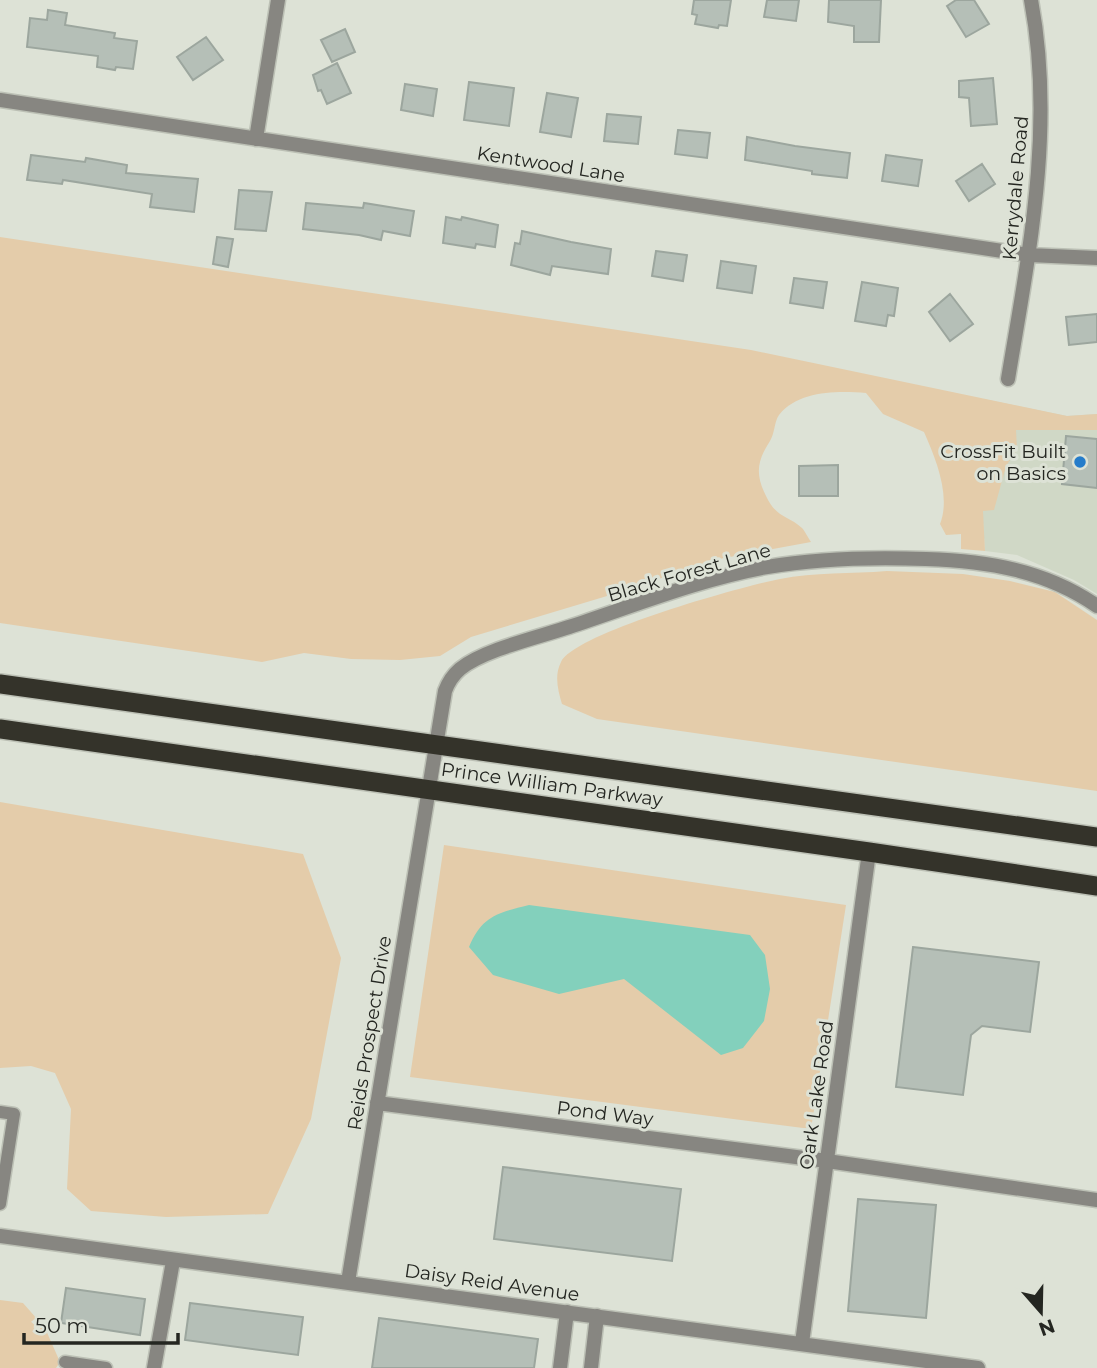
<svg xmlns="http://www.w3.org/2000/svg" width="1097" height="1368" viewBox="0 0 1097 1368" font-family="Montserrat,sans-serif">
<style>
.built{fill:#d0d8c6}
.green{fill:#e4ccaa}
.water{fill:#83d0bc}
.building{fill:#b5bfb7;stroke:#9ca69e;stroke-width:2}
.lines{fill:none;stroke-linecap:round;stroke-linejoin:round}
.service-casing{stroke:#bcc0b5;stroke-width:15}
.minor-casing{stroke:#bcc0b5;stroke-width:17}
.trunk-casing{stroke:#bcc0b5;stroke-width:22}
.service{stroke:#878681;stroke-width:12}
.minor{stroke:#878681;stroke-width:14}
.trunk{stroke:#34332a;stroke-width:19}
.poi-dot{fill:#257cca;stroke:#dde2d6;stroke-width:2.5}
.labels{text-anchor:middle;stroke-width:6;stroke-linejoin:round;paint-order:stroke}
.street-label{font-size:19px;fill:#242621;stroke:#dde2d6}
.poi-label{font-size:19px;fill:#242621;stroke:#dde2d6;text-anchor:end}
</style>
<rect width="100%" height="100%" fill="#dde2d6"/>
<path class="built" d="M 983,399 L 1067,416 L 1097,414 L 1097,594 L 1074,580 L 1017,555 L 985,551 L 982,510 Z"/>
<path class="green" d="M 0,237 L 751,350 L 1067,416 L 1097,414 L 1097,430 L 1016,430 L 1017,450 L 1006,466 L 994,510 L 983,511 L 985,551 L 961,549 L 961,534 L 946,535 L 940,524 C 951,496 936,459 924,432 L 883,414 L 866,393 C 838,391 799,390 779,415 C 774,422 775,433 770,441 C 757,461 755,474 766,496 C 777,519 788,515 802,528 C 805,531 808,538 811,542 L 719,559 L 607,596 L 471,637 L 440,656 L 400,660 L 351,659 L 304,653 L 262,662 L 0,623 Z
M 887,571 L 963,574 L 1010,581 L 1055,592 L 1097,620 L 1097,791 L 597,719 L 562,704 C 558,690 554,676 561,662 C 575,633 743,586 780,579 C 814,572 852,574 887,571 Z
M 0,802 L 303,854 L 341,958 L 311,1119 L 268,1214 L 166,1217 L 91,1211 L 67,1189 L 71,1109 L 55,1073 L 31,1066 L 0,1068 Z
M 444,845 L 846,905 L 811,1129 L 410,1077 Z
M 0,1300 L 23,1303 L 45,1328 L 60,1362 L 56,1368 L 0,1368 Z"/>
<path class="water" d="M 529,905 L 750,935 L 765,955 L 770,989 L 764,1021 L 743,1048 L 721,1055 L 624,979 L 559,994 L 493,975 L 469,947 C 482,916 497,913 529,905 Z"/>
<path class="building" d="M 694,0 L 731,0 L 727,26 L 719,25 L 718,28 L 695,24 L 697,15 L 692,14 Z
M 767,0 L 799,0 L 796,21 L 764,17 Z
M 829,0 L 881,0 L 879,42 L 854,42 L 854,26 L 828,22 Z
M 956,0 L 974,0 L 989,24 L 966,37 L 947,6 Z
M 48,10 L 67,13 L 65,25 L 115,33 L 114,38 L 137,41 L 133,69 L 116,67 L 115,70 L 97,67 L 98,56 L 27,47 L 30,18 L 47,20 Z
M 345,29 L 355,52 L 332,62 L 321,40 Z
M 206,37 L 223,60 L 193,80 L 177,57 Z
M 337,63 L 351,93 L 327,104 L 321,90 L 318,91 L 313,75 Z
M 993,78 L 997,124 L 971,126 L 969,98 L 959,97 L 959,81 Z
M 469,82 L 514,88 L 509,126 L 464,120 Z
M 405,84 L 437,89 L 433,116 L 401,110 Z
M 547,93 L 578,98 L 571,137 L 540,132 Z
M 607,114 L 641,117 L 638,144 L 604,141 Z
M 678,130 L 710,133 L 707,158 L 675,154 Z
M 747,137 L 795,146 L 850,153 L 847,178 L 812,174 L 812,171 L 745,160 Z
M 31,155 L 85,162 L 86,158 L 127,165 L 126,173 L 198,179 L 194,212 L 150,207 L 152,194 L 63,180 L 62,184 L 27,180 Z
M 886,155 L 922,160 L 918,186 L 882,181 Z
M 982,164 L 995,184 L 969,201 L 956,181 Z
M 239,190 L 272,192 L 266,231 L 235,229 Z
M 306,203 L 363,208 L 364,203 L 414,211 L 410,236 L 383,231 L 381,240 L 359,235 L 303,229 Z
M 446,217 L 461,220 L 462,217 L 498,225 L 495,247 L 476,244 L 475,248 L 443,243 Z
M 522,231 L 571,242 L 611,249 L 608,274 L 552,266 L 550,275 L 511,265 L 515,243 L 520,244 Z
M 217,237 L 233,239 L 228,267 L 213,264 Z
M 656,251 L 687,255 L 683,281 L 652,276 Z
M 721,261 L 756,266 L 752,293 L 717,288 Z
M 794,278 L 827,282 L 823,308 L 790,303 Z
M 862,282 L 898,288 L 894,316 L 888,315 L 886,326 L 855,321 Z
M 950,294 L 973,324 L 950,341 L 929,312 Z
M 1097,314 L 1097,342 L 1069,345 L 1066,317 Z
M 1066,436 L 1097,439 L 1097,488 L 1062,484 Z
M 838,465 L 838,496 L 799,496 L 799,466 Z
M 913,947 L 1039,962 L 1030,1032 L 982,1026 L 971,1035 L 963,1095 L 896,1087 Z
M 503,1167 L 681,1189 L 672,1261 L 494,1239 Z
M 858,1199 L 936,1205 L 926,1318 L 848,1311 Z
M 66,1288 L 145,1299 L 140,1335 L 61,1323 Z
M 190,1303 L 303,1317 L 298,1355 L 185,1340 Z
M 379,1318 L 538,1339 L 534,1368 L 372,1368 Z"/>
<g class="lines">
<defs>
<path id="service" d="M 0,1112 L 14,1114 L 0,1204
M 65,1362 L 106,1368"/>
<path id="minor" d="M 0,100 L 1029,255 L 1097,258
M 256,139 L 278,0
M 1008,379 C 1029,253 1055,127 1031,0
M 377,1103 L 827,1161 L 1097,1200
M 0,1236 L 978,1368
M 348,1282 L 445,691 C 448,683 453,675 460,669 C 483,650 539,637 569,627 C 633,606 700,579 767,567 C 820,558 872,557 926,559 C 987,561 1045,570 1097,606
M 802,1343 L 869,852
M 154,1368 L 173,1261
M 560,1368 L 567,1312
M 591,1368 L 597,1316"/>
<path id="trunk" d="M 0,684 L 1097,837
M 0,729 L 869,852 L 1097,886"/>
</defs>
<use href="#service" class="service-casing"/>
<use href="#minor" class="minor-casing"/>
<use href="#trunk" class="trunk-casing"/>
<use href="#service" class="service"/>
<use href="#minor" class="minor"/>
<use href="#trunk" class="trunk"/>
</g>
<circle class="poi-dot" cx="1080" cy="462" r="7"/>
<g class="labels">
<g class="street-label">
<text transform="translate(551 164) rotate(9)" y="7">Kentwood Lane</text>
<text transform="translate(1015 188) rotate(-85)" y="7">Kerrydale Road</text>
<text transform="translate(689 572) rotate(-16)" y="7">Black Forest Lane</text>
<text transform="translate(552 784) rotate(8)" y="7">Prince William Parkway</text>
<text transform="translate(369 1033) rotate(-81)" y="7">Reids Prospect Drive</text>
<text transform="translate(816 1095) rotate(-82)" y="7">Oark Lake Road</text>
<text transform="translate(605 1113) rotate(7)" y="7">Pond Way</text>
<text transform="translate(492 1282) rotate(8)" y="7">Daisy Reid Avenue</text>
</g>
<g class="poi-label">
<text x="1066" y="458">CrossFit Built<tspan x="1066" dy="22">on Basics</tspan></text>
</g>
</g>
<g transform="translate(1041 1312) rotate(160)" stroke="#dde2d6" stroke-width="5" paint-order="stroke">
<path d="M0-5L12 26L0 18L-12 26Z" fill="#242621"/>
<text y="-10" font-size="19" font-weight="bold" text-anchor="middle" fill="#242621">N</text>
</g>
<path d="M24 1333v10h154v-10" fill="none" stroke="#242621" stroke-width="3.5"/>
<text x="35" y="1333" font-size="21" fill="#242621" stroke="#dde2d6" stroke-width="5" paint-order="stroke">50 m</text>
</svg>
